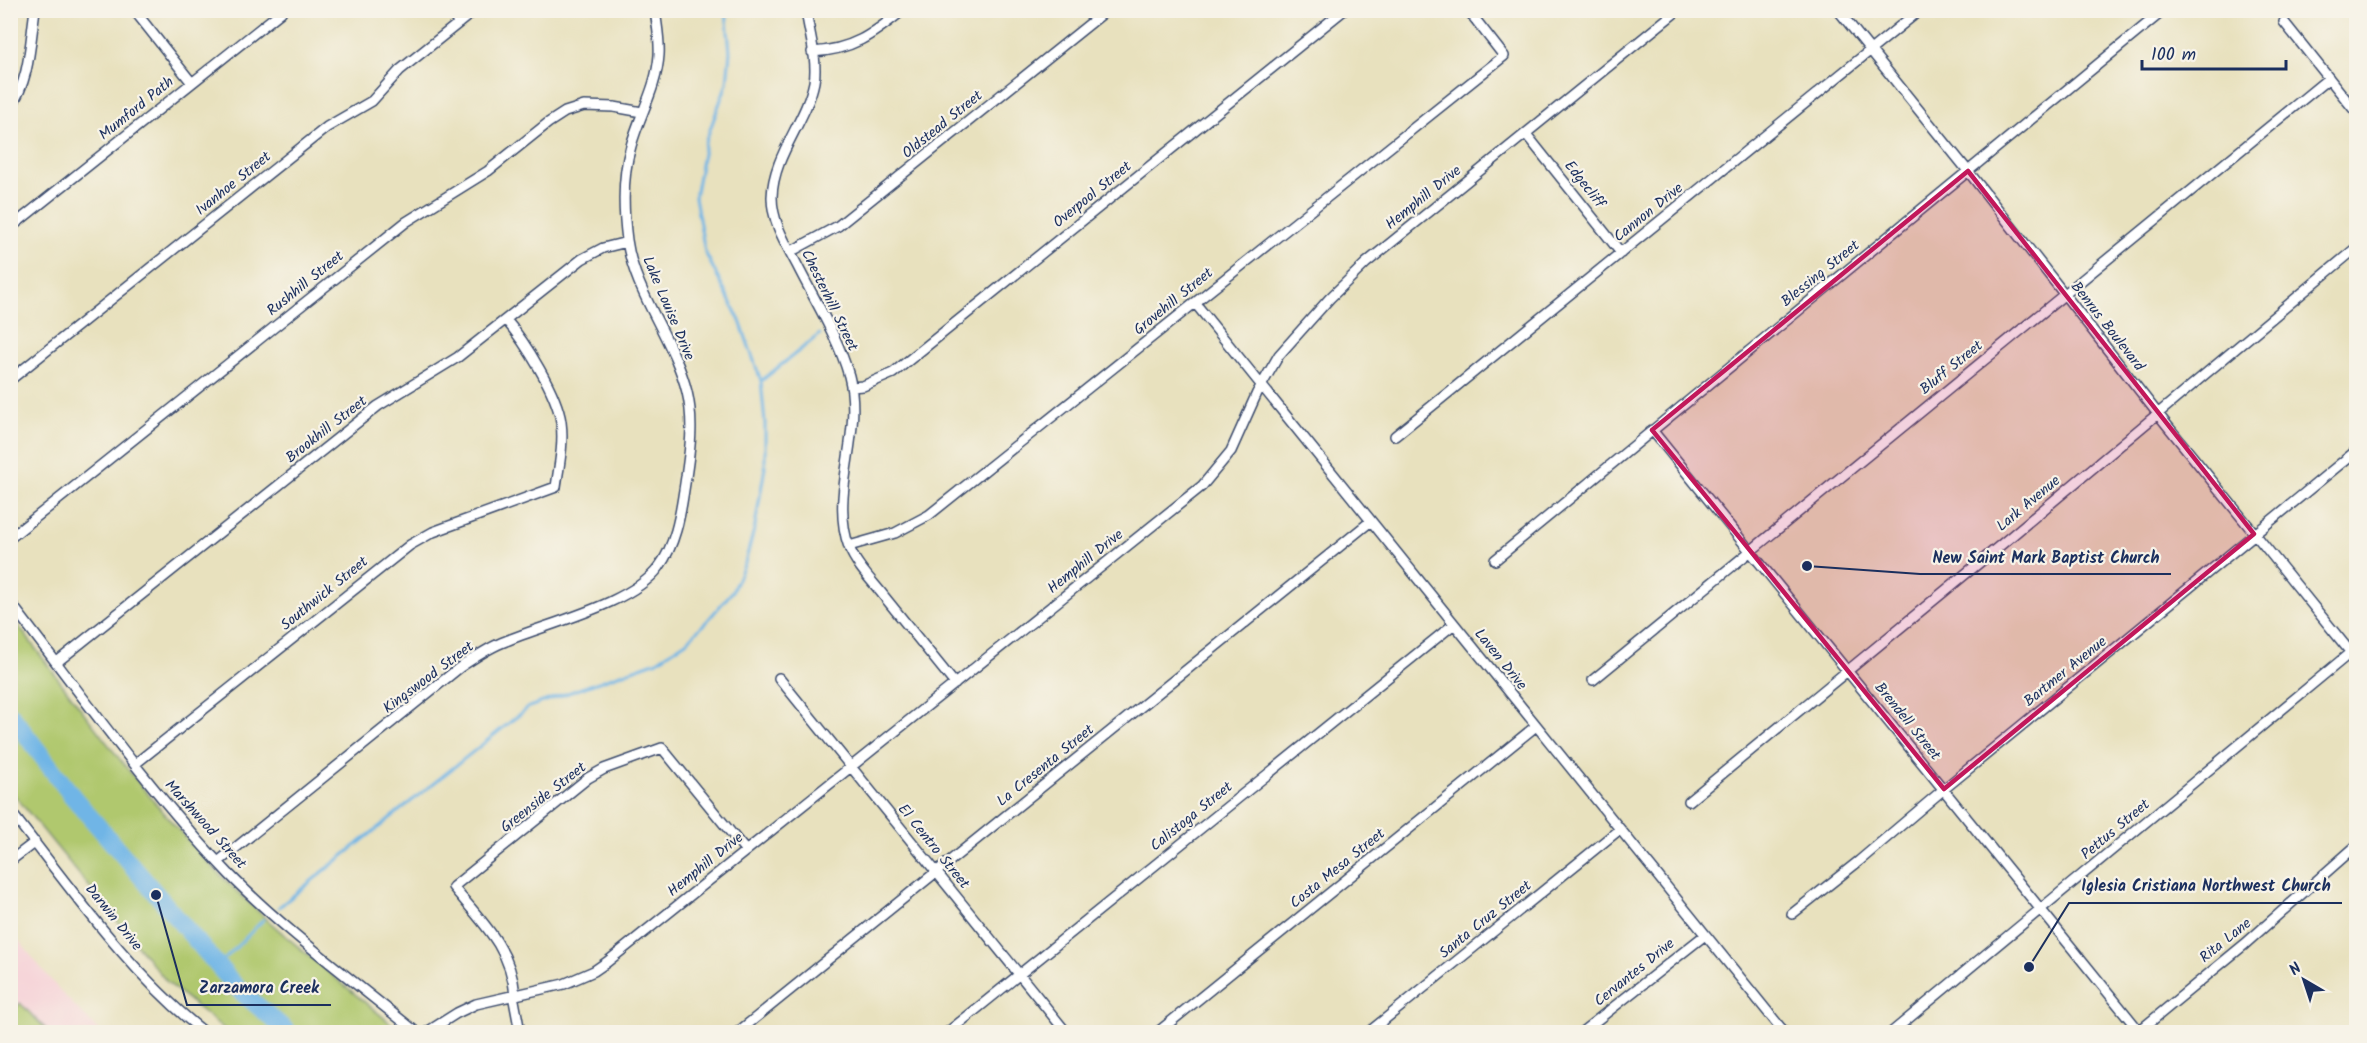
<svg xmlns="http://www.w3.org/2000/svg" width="2367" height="1043" viewBox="0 0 2367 1043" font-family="Kalam,sans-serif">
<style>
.built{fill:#f6cfd6}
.green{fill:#b0c86e;stroke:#667c66;stroke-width:1.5}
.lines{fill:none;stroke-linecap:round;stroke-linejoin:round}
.stream{stroke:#70b5e6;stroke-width:3}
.river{stroke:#70b5e6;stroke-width:18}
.minor-casing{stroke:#3a4a6c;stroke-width:12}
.minor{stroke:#fff;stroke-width:9}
.marked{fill:#c2185b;fill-opacity:0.2;stroke:#c2185b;stroke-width:4.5;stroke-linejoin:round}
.labels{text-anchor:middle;stroke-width:4.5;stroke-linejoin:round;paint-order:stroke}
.street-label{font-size:15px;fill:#1b2f5e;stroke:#f7f3e8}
.leader{fill:none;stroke:#1b2f5e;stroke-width:2}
.callout-dot{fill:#1b2f5e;stroke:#f7f3e8;stroke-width:2}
.callout-label{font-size:16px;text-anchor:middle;font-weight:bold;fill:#1b2f5e;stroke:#f7f3e8;stroke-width:4.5;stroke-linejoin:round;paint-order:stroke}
</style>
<rect width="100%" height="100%" fill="#f7f3e8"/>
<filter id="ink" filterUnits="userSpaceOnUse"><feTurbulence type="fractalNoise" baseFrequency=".0167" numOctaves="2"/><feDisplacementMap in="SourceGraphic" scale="12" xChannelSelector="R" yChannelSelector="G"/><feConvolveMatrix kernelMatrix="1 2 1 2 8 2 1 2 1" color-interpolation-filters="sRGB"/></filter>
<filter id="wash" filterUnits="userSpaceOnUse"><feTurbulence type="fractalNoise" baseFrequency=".008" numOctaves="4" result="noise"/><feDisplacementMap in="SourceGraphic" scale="24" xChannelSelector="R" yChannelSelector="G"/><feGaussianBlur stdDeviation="1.35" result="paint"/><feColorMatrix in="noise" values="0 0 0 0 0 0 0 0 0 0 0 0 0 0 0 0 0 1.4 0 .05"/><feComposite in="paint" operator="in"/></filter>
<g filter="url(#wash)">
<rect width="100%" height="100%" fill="#e8e1be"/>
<path class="built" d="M 15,936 L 60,991 L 100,1032 L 11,1032 L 10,939 Z"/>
<path class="green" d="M 11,616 C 74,699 135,785 207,861 C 266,924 335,977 401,1032 L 228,1032 L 167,982 L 11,791 Z
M 20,1003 L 49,1032 L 11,1032 L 11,1013 Z"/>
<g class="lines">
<path class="stream" d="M 726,10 L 730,52 L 727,83 L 705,143 L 695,197 L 705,252 L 740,321 L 761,381
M 279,907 L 529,707 L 657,661 L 686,642 L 708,620 L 732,592 L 745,563 L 755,526 L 765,467 L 765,423 L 761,381 L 820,334
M 218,966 L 264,919"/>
<path class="river" d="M 10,714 L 73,797 L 218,966 L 238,989 L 288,1032"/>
</g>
</g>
<g filter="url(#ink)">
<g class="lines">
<defs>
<path id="minor" d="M 134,10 L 192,83
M 448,10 L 459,23
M 806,10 C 809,33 818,60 814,82 C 806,122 773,155 772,197 C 772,222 786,244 797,265 C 815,301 838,337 849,376 C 864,434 829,493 849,547 C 856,565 872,581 883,595 C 907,625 931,654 955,684
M 1838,10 L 1968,171 L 2158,414 L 2356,659
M 2284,22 L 2356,112
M 812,52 C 852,50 872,35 903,10
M 10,107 C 30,81 30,42 35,10
M 1526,134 L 1621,253
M 10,228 L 281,12 L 280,10
M 790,252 L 838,226 L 1107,10
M 1195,303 L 1784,1032
M 10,380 L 327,127 L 372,101 L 400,70 L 475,10
M 851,387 L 863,386 L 893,373 L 1344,10
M 1652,430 L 2140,1032
M 1395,436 L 1920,10
M 10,538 L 406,222 L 488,171 L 548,123 L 565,112 L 584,106 L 614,107 L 642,112
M 849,546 L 895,533 L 929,515 L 1504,56 L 1468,10
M 1495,560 L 2164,10
M 10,602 C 81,694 149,790 229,874 C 284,930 355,982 416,1032
M 57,662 L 378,406 L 458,357 L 582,259 L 603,248 L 627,242
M 779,678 L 1066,1032
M 1593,680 L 2329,78
M 135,764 L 410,545 L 433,532 L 556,487 C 559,466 564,444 561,422 C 557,393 525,342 506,320
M 1689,801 L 2002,544 L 2356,248
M 10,811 C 71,888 127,971 204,1032
M 10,861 L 35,842
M 218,862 L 459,668 C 474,658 489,647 506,641 C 549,623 632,604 659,567 C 675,545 680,517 684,490 C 689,457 695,425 687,392 C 674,339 634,293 627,240 C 623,209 622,176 631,146 C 639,116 657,87 659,55 C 660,40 657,26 655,10
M 1792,914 L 1859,861 L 1944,789 L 2356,451
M 513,995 L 520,1032
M 515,995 C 511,948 482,922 453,887 L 588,778 L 604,769 L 662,748 L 746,851
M 427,1032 L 457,1013 L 476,1004 L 564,984 L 594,971 L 607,962 L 1202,486 L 1231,451 L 1257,393 L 1279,355 L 1330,298 L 1366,263 L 1678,10
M 738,1032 L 1371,521
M 948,1032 L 1454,624
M 1158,1032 L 1536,726
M 1369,1032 L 1620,829
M 1582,1032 L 1705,935
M 1892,1032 L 2356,648
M 2138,1032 L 2245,944 L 2356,846"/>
</defs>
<use href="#minor" class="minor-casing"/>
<use href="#minor" class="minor"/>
</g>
</g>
<path class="marked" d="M 1968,171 L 2254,534 L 1944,789 L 1652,430 Z"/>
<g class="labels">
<g class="street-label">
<text transform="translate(136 108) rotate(-39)" y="5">Mumford Path</text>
<text transform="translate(942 124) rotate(-39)" y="5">Oldstead Street</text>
<text transform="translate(233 183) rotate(-39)" y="5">Ivanhoe Street</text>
<text transform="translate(1585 184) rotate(52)" y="5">Edgecliff</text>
<text transform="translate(1092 194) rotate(-39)" y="5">Overpool Street</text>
<text transform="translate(1423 197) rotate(-39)" y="5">Hemphill Drive</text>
<text transform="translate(1648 212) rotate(-39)" y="5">Cannon Drive</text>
<text transform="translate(1820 273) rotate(-39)" y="5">Blessing Street</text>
<text transform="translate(305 283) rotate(-39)" y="5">Rushhill Street</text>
<text transform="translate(830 300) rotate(64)" y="5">Chesterhill Street</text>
<text transform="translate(1173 301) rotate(-39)" y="5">Grovehill Street</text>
<text transform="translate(669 308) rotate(67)" y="5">Lake Louise Drive</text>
<text transform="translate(2108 326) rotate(52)" y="5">Benrus Boulevard</text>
<text transform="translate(1951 367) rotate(-39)" y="5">Bluff Street</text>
<text transform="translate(326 429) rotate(-38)" y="5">Brookhill Street</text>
<text transform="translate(2028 503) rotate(-40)" y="5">Lark Avenue</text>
<text transform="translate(1085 561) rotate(-39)" y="5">Hemphill Drive</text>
<text transform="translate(324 593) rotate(-39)" y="5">Southwick Street</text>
<text transform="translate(1501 659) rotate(51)" y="5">Laven Drive</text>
<text transform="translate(2065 671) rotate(-39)" y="5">Bartmer Avenue</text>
<text transform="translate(428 677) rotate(-37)" y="5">Kingswood Street</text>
<text transform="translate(1908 721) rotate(51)" y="5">Brendell Street</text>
<text transform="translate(1045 765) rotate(-39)" y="5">La Cresenta Street</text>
<text transform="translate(543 797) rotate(-38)" y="5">Greenside Street</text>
<text transform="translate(1191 816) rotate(-39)" y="5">Calistoga Street</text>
<text transform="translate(206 824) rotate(48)" y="5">Marshwood Street</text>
<text transform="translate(2115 829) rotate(-40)" y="5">Pettus Street</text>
<text transform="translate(934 846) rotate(51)" y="5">El Centro Street</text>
<text transform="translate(705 864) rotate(-39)" y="5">Hemphill Drive</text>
<text transform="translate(1337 868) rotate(-39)" y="5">Costa Mesa Street</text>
<text transform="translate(114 917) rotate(51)" y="5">Darwin Drive</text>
<text transform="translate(1485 919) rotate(-39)" y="5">Santa Cruz Street</text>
<text transform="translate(2225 940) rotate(-39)" y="5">Rita Lane</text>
<text transform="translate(1634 972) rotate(-39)" y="5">Cervantes Drive</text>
</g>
</g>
<path class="leader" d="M1807 566L1920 574H2171M2029 967L2069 903H2342M156 895L187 1005H331"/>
<g class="callout-dot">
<circle cx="1807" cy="566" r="6"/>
<circle cx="2029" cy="967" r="6"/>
<circle cx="156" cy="895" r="6"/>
</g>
<g class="callout-label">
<text x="2046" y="563">New Saint Mark Baptist Church</text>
<text x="2206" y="891">Iglesia Cristiana Northwest Church</text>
<text x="259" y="993">Zarzamora Creek</text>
</g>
<rect width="2367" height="1043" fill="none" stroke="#f7f3e8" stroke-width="36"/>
<g transform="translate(2304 980) rotate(321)" stroke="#f7f3e8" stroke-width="4.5" paint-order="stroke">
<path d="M0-4.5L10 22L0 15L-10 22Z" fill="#1b2f5e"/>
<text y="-9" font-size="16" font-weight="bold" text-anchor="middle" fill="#1b2f5e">N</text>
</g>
<path d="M2142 60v9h144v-9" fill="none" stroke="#1b2f5e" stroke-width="3"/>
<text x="2151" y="60" font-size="18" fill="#1b2f5e" stroke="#f7f3e8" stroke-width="4.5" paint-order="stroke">100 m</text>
</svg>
